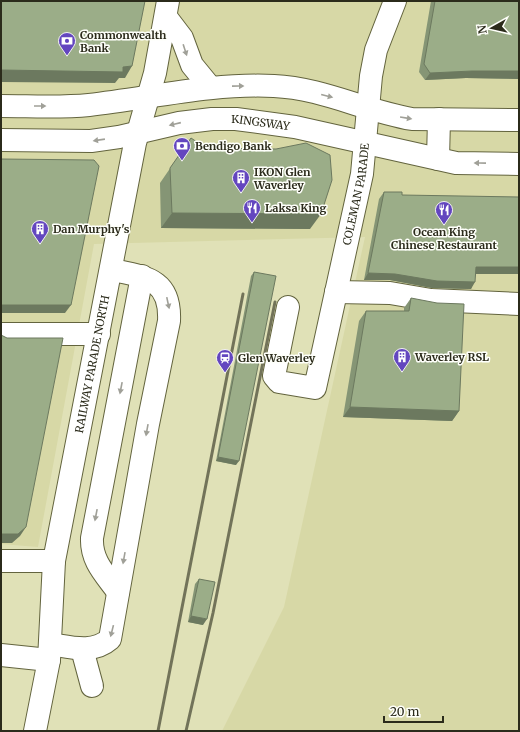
<svg xmlns="http://www.w3.org/2000/svg" width="520" height="732" viewBox="0 0 520 732" font-family="Merriweather,serif">
<style>
.built{fill:#d7d8a6}
.lines{fill:none;stroke-linecap:round;stroke-linejoin:round}
.minor-casing{stroke:#63643e;stroke-width:24}
.minor{stroke:#fff;stroke-width:22}
.rail{stroke:#727359;stroke-width:3}
.wall{fill:#859575}
.shaded-wall{fill:#6c795f}
.building{fill:#9bad88;stroke:#6c795f}
.oneway{fill:#a0a098}
.labels{text-anchor:middle;stroke-width:3;stroke-linejoin:round;paint-order:stroke}
.poi-label{font-size:11px;font-weight:bold;fill:#2b2b1b;stroke:#fefffa;text-anchor:start}
.street-label{font-size:11px;fill:#2b2b1b;stroke:#fefffa}
</style>
<rect width="100%" height="100%" fill="#e0e1b7"/>
<path class="built" d="M 1,1 L 519,1 L 519,731 L 222,731 L 284,607 L 365,237 L 94,244 L 38,547 L 1,544 Z"/>
<g class="lines">
<defs>
<g id="minor">
<path d="M 166,17 L 182,38 L 192,65 L 210,87"/>
<path d="M 1,106 C 30,106 60,108 89,105 C 151,98 211,83 274,86 C 322,88 365,111 412,119 L 519,120"/>
<path id="s1" d="M 1,140 L 91,141 L 119,137 L 179,123 L 212,119 L 236,119 L 295,127 L 456,163 L 519,164"/>
<path d="M 438,159 L 439,119"/>
<path d="M 336,292 L 390,293 L 431,300 L 519,304"/>
<path id="s2" d="M 288,307 L 274,376 L 279,382 L 315,388 L 362,174 L 371,76 L 376,50 L 395,1"/>
<path d="M 1,334 L 99,334"/>
<path d="M 1,561 L 54,561"/>
<path d="M 118,592 C 105,574 91,561 92,538 L 142,276"/>
<path d="M 50,644 C 71,647 93,654 110,639 L 148,424 L 169,321 C 171,279 146,277 112,270"/>
<path d="M 82,649 L 92,686"/>
<path d="M 1,655 L 49,660"/>
<path id="s3" d="M 35,731 L 49,660 L 54,561 L 135,143 L 155,73 L 168,1"/>
</g>
</defs>
<use href="#minor" class="minor-casing"/>
<use href="#minor" class="minor"/>
<path class="rail" d="M 158,731 L 243,294
M 186,731 L 213,613 L 275,302"/>
</g>
<path class="wall" d="M 431,1 L 519,1 L 519,79 L 466,78 L 425,80 L 419,72 Z
M 191,138 L 310,229 L 161,228 L 160,183 Z
M 384,192 L 402,195 L 476,274 L 471,289 L 432,288 L 390,280 L 364,280 L 379,199 Z
M 254,272 L 236,465 L 216,461 L 251,276 Z
M 411,298 L 459,411 L 452,421 L 343,417 L 359,321 L 366,311 L 404,311 L 404,308 Z
M 199,579 L 203,625 L 188,622 L 195,584 Z"/>
<path class="shaded-wall" d="M 132,66 L 125,78 L 119,78 L 115,83 L 1,82 L 1,70 Z
M 472,71 L 519,71 L 519,79 L 466,78 L 425,80 L 430,73 Z
M 172,213 L 321,214 L 310,229 L 161,228 Z
M 476,267 L 519,267 L 519,274 L 471,274 Z
M 368,273 L 395,274 L 475,282 L 471,289 L 432,288 L 390,280 L 364,280 Z
M 1,305 L 71,305 L 65,313 L 1,313 Z
M 350,407 L 459,411 L 452,421 L 343,417 Z
M 218,457 L 239,461 L 236,465 L 216,461 Z
M 26,527 L 20,536 L 12,543 L 1,543 L 1,534 Z
M 191,616 L 207,619 L 203,625 L 188,622 Z"/>
<path class="building" d="M 1,1 L 145,1 L 132,66 L 123,67 L 123,72 L 1,70 Z
M 435,1 L 519,1 L 519,71 L 472,71 L 430,73 L 424,64 Z
M 191,138 L 206,148 L 276,149 L 306,143 L 330,155 L 332,180 L 321,214 L 172,213 L 170,168 Z
M 1,159 L 94,160 L 99,166 L 71,305 L 1,305 Z
M 384,192 L 402,192 L 402,195 L 519,197 L 519,267 L 476,267 L 475,282 L 437,281 L 395,274 L 368,273 Z
M 254,272 L 276,276 L 239,461 L 218,457 Z
M 411,298 L 437,303 L 464,304 L 459,411 L 350,407 L 366,311 L 409,311 Z
M 1,335 L 7,338 L 63,338 L 26,527 L 18,534 L 1,534 Z
M 199,579 L 215,582 L 207,619 L 191,616 Z"/>
<defs><path id="oneway-solid" d="M-6-.8H1V-3.2L6.5 0L1 3.2V.8H-6Z"/></defs>
<g class="oneway">
<use href="#oneway-solid" transform="translate(185 50) rotate(72)"/>
<use href="#oneway-solid" transform="translate(238 86) rotate(-1)"/>
<use href="#oneway-solid" transform="translate(327 96) rotate(14)"/>
<use href="#oneway-solid" transform="translate(40 106)"/>
<use href="#oneway-solid" transform="translate(406 118) rotate(9)"/>
<use href="#oneway-solid" transform="translate(175 124) rotate(167)"/>
<use href="#oneway-solid" transform="translate(99 140) rotate(172)"/>
<use href="#oneway-solid" transform="translate(480 163) rotate(-179)"/>
<use href="#oneway-solid" transform="translate(168 303) rotate(78)"/>
<use href="#oneway-solid" transform="translate(121 388) rotate(101)"/>
<use href="#oneway-solid" transform="translate(147 430) rotate(100)"/>
<use href="#oneway-solid" transform="translate(96 515) rotate(101)"/>
<use href="#oneway-solid" transform="translate(124 558) rotate(100)"/>
<use href="#oneway-solid" transform="translate(112 631) rotate(104)"/>
</g>
<defs>
<symbol id="bank-pin" viewBox="-11 -11 22 30"><path d="M0 17L-7.5 6A9.5 9.5 0 1 1 7.5 6Z" fill="#6346bf" stroke="#fefffa"/><path d="M-6-4H6V4H-6ZM0-2.3a2.3 2.3 0 1 0 0 4.6a2.3 2.3 0 1 0 0-4.6Z" fill="#fff"/></symbol>
<symbol id="building-pin" viewBox="-11 -11 22 30"><path d="M0 17L-7.5 6A9.5 9.5 0 1 1 7.5 6Z" fill="#6346bf" stroke="#fefffa"/><path d="M-4-6H4V6H1V3H-1V6H-4ZM-2.5-4.3h1.7v1.8h-1.7ZM.8-4.3h1.7v1.8H.8ZM-2.5-1h1.7V.8h-1.7ZM.8-1h1.7V.8H.8Z" fill="#fff"/></symbol>
<symbol id="restaurant-pin" viewBox="-11 -11 22 30"><path d="M0 17L-7.5 6A9.5 9.5 0 1 1 7.5 6Z" fill="#6346bf" stroke="#fefffa"/><path d="M-5-6h1v4h1v-4h1v4h1v-4h1v5L-1.5 .5V6h-2V.5L-5-1ZM5-6V6H3V1.5H1.5Q1.5-4 5-6Z" fill="#fff"/></symbol>
<symbol id="station-pin" viewBox="-11 -11 22 30"><path d="M0 17L-7.5 6A9.5 9.5 0 1 1 7.5 6Z" fill="#6346bf" stroke="#fefffa"/><path d="M-3-6H3Q5-6 5-4V2Q5 4 3 4L4.5 6H3L1.5 4h-3L-3 6H-4.5L-3 4Q-5 4-5 2V-4Q-5-6-3-6ZM-3.5-4v3h7v-3ZM-3.5 1v1.5H-2V1ZM2 1v1.5H3.5V1Z" fill="#fff"/></symbol>
</defs>
<g fill-rule="evenodd">
<use href="#bank-pin" x="57" y="31" width="20" height="27"/>
<use href="#bank-pin" x="172" y="136" width="20" height="27"/>
<use href="#building-pin" x="231" y="168" width="20" height="27"/>
<use href="#restaurant-pin" x="242" y="198" width="20" height="27"/>
<use href="#restaurant-pin" x="434" y="200" width="20" height="27"/>
<use href="#building-pin" x="30" y="219" width="20" height="27"/>
<use href="#building-pin" x="392" y="347" width="20" height="27"/>
<use href="#station-pin" x="215" y="348" width="20" height="27"/>
</g>
<g class="labels">
<g class="poi-label">
<text x="80" y="39">Commonwealth<tspan x="80" dy="13">Bank</tspan></text>
<text x="195" y="150">Bendigo Bank</text>
<text x="254" y="176">IKON Glen<tspan x="254" dy="13">Waverley</tspan></text>
<text x="265" y="212">Laksa King</text>
<text x="53" y="233">Dan Murphy's</text>
<text x="444" y="236" text-anchor="middle">Ocean King<tspan x="444" dy="13">Chinese Restaurant</tspan></text>
<text x="415" y="361">Waverley RSL</text>
<text x="238" y="362">Glen Waverley</text>
</g>
<g class="street-label">
<text dy="4" stroke="none"><textPath href="#s1" startOffset="262">KINGSWAY</textPath></text>
<text dy="4" stroke="none"><textPath href="#s2" startOffset="313">COLEMAN PARADE</textPath></text>
<text dy="4" stroke="none"><textPath href="#s3" startOffset="372">RAILWAY PARADE NORTH</textPath></text>
</g>
</g>
<rect width="520" height="732" fill="none" stroke="#2b2b1b" stroke-width="4"/>
<g transform="translate(492 28) rotate(262)" stroke="#fefffa" stroke-width="3" paint-order="stroke">
<path d="M0-3L7 15L0 10L-7 15Z" fill="#2b2b1b"/>
<text y="-6" font-size="11" font-weight="bold" text-anchor="middle" fill="#2b2b1b">N</text>
</g>
<path d="M384 716v6h59v-6" fill="none" stroke="#2b2b1b" stroke-width="2"/>
<text x="390" y="716" font-size="12" fill="#2b2b1b" stroke="#fefffa" stroke-width="3" paint-order="stroke">20 m</text>
</svg>
